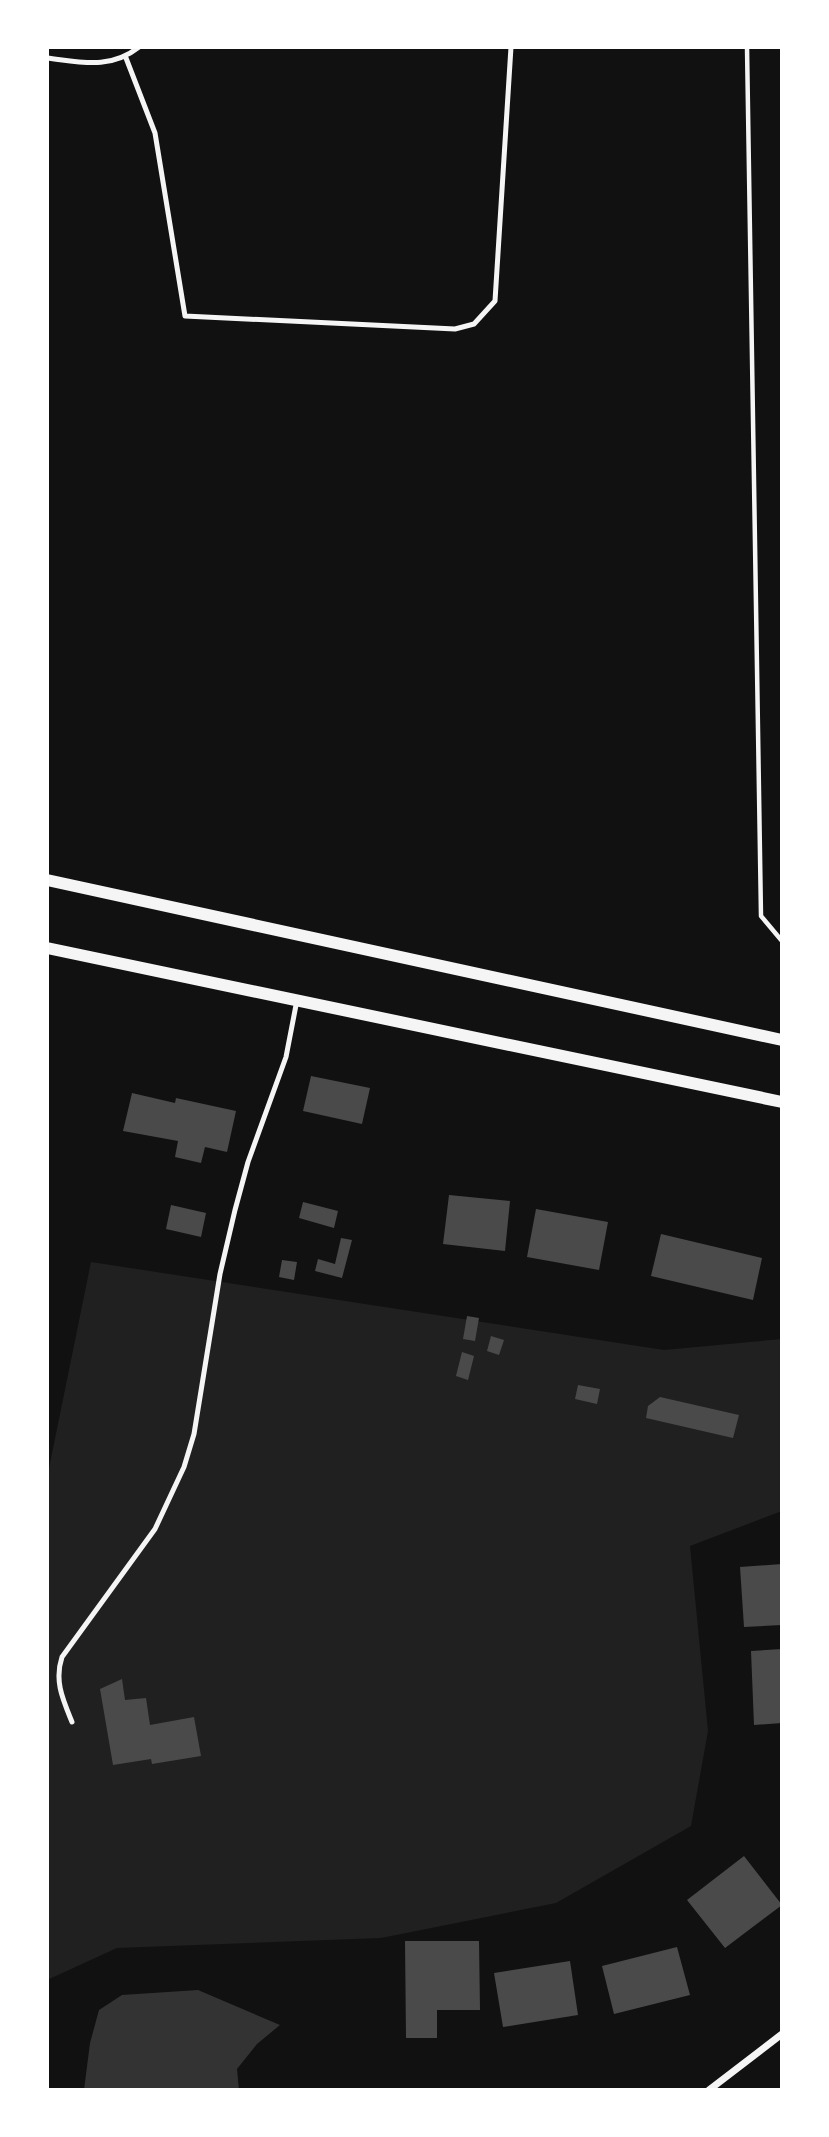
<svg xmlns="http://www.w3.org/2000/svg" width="829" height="2137" viewBox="0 0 829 2137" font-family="'Archivo Narrow',sans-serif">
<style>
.green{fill:#202020}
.water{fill:#333}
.building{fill:#4a4a4a}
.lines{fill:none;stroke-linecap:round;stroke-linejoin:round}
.path{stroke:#f5f5f5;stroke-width:4.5}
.service{stroke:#f5f5f5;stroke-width:5}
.minor{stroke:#f5f5f5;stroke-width:7}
.tertiary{stroke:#f5f5f5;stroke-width:12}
</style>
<rect width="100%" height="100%" fill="#111"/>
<path class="green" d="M 91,1262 L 664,1350 L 782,1339 L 782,1511 L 690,1546 L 708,1731 L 691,1826 L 556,1903 L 381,1938 L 117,1948 L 47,1980 L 47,1478 Z"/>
<path class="water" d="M 198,1990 L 280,2025 L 257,2044 L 237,2069 L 239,2090 L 84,2090 L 90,2043 L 99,2010 L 122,1995 Z"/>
<path class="building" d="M 311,1076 L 370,1088 L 362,1124 L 303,1111 Z
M 132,1093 L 175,1103 L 176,1098 L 236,1111 L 227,1152 L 205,1147 L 201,1163 L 175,1157 L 178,1141 L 123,1131 Z
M 449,1195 L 510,1201 L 505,1251 L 443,1244 Z
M 303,1202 L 338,1211 L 334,1228 L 299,1218 Z
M 171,1205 L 206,1213 L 201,1237 L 166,1229 Z
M 536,1209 L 608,1222 L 599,1270 L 527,1257 Z
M 661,1234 L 762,1258 L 753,1300 L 651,1276 Z
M 341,1238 L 352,1240 L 342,1278 L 315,1271 L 318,1259 L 335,1264 Z
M 282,1260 L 297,1262 L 294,1280 L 279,1277 Z
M 467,1316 L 479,1318 L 475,1341 L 463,1339 Z
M 491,1336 L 504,1340 L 499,1355 L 487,1351 Z
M 462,1352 L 474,1356 L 468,1380 L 456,1376 Z
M 578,1385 L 600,1389 L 597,1404 L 575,1399 Z
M 660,1397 L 739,1415 L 733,1438 L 646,1418 L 648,1406 Z
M 782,1564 L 782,1625 L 744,1627 L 740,1567 Z
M 782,1649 L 782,1723 L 754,1725 L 751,1651 Z
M 122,1679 L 125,1700 L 146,1698 L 150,1725 L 194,1717 L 201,1756 L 152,1764 L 151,1759 L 113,1765 L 100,1689 Z
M 744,1856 L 782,1905 L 725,1948 L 687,1900 Z
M 405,1941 L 479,1941 L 480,2010 L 437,2010 L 437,2038 L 406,2038 Z
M 677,1947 L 690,1995 L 614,2014 L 602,1966 Z
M 570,1961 L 578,2015 L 503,2027 L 494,1973 Z"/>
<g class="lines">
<path class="path" d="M 747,47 L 761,916 L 782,941"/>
<path class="service" d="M 47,58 C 81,62 110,70 139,47
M 126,58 L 155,133 L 185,316 L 455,329 L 474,324 L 495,301 L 511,47
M 72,1722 C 63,1700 54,1681 62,1657 L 155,1529 L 184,1467 L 194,1434 L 220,1274 L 235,1210 L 248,1162 L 286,1057 L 297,1000"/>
<path class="minor" d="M 709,2090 L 782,2034"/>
<path class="tertiary" d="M 47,880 L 782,1040
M 47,948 L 782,1102"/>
</g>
<rect width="829" height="2137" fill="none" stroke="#ffffff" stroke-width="98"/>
</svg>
